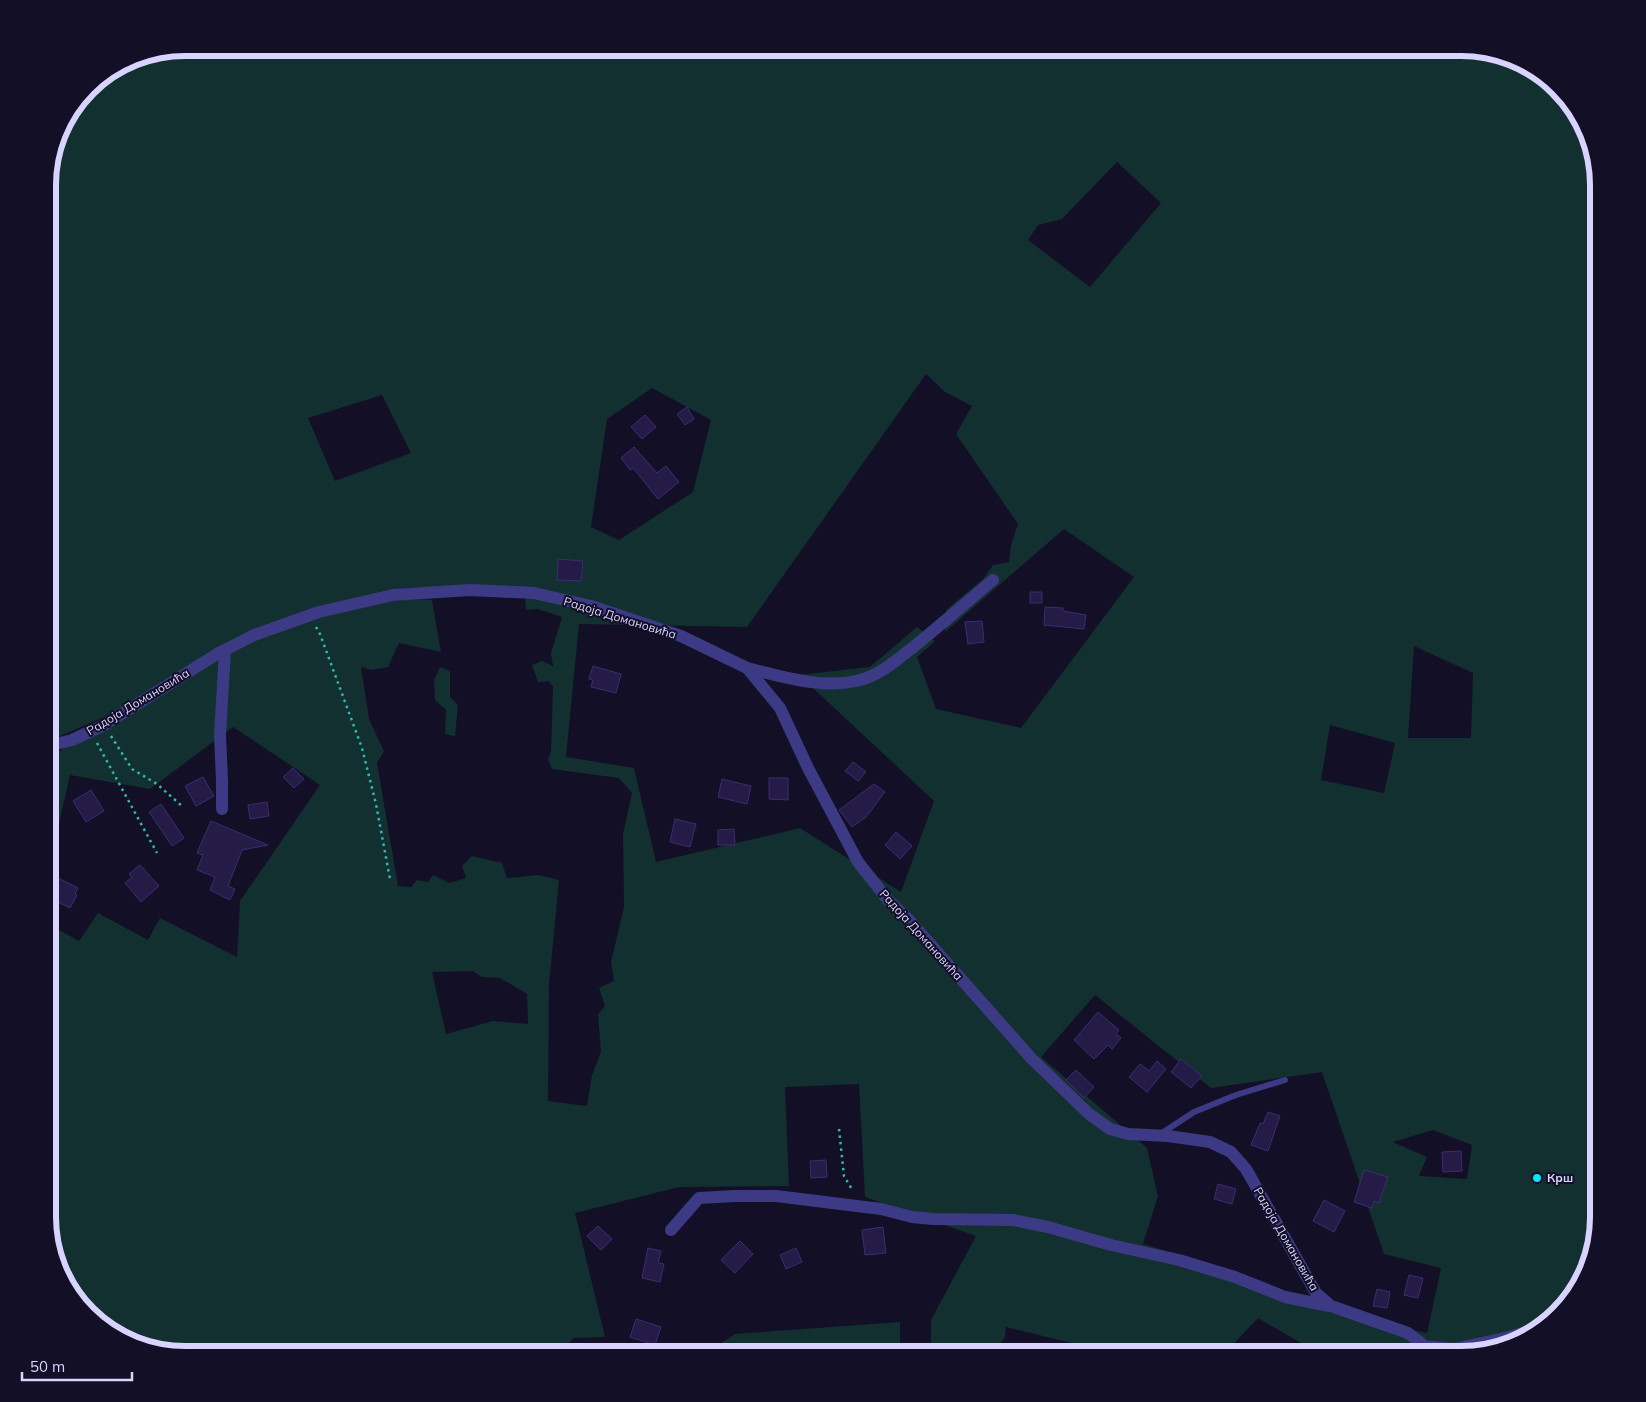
<svg xmlns="http://www.w3.org/2000/svg" width="1646" height="1402" viewBox="0 0 1646 1402" font-family="Mulish,sans-serif">
<style>
.green{fill:#12302f;fill-rule:evenodd}
.building{fill:#241b47;stroke:#3b2d73}
.lines{fill:none;stroke-linecap:round;stroke-linejoin:round}
.path{stroke:#2fb8b0;stroke-width:2.5;stroke-dasharray:2.5 4;stroke-linecap:butt}
.service{stroke:#3d3a85;stroke-width:6}
.minor{stroke:#3d3a85;stroke-width:12}
.poi-dot{fill:#00e5ff;stroke:#130f26;stroke-width:2}
.labels{text-anchor:middle;stroke-width:4;stroke-linejoin:round;paint-order:stroke}
.street-label{font-size:12px;fill:#d9d4ff;stroke:#130f26}
.poi-label{font-size:12px;font-weight:bold;fill:#d9d4ff;stroke:#130f26;text-anchor:start}
.rim{fill:none;stroke:#d9d4ff;stroke-width:6}
</style>
<rect width="100%" height="100%" fill="#130f26"/>
<path class="green" d="M 185,48 L 1461,48 L 1513,58 L 1552,82 L 1588,132 L 1598,185 L 1598,1217 L 1588,1269 L 1564,1308 L 1514,1344 L 1461,1354 L 1320,1354 L 1258,1318 L 1224,1354 L 1080,1354 L 1081,1351 L 1072,1343 L 1006,1327 L 1005,1337 L 995,1352 L 997,1354 L 931,1354 L 931,1320 L 976,1236 L 865,1197 L 859,1084 L 785,1087 L 789,1186 L 679,1187 L 575,1213 L 605,1337 L 573,1338 L 567,1346 L 588,1354 L 185,1354 L 133,1344 L 94,1320 L 62,1277 L 48,1226 L 48,924 L 79,941 L 98,913 L 148,940 L 160,918 L 237,957 L 240,901 L 320,785 L 233,727 L 150,789 L 70,775 L 48,873 L 48,748 L 60,751 L 64,747 L 220,657 C 235,652 247,643 261,637 C 273,631 286,629 298,625 C 341,611 387,597 432,600 L 441,652 L 399,643 L 388,667 L 372,670 L 361,667 L 369,719 L 384,751 L 377,763 L 398,886 L 411,887 L 417,880 L 428,882 L 433,875 L 449,883 L 466,878 L 462,866 L 472,856 L 502,863 L 507,878 L 538,875 L 559,880 L 549,985 L 548,1101 L 587,1106 L 592,1075 L 601,1052 L 598,1014 L 605,1006 L 599,988 L 614,981 L 611,962 L 624,907 L 623,834 L 632,793 L 619,778 L 552,769 L 548,760 L 551,751 L 553,687 L 549,681 L 538,682 L 532,665 L 542,661 L 553,666 L 551,653 L 562,617 L 538,609 L 526,610 L 525,598 L 432,587 L 402,588 L 241,636 L 114,713 L 48,741 L 48,176 L 62,125 L 94,82 L 133,58 ZM 1117,162 L 1161,203 L 1090,287 L 1028,240 L 1038,225 L 1062,219 ZM 926,374 L 945,392 L 972,406 L 956,434 L 1018,524 L 1011,545 L 1009,562 L 993,565 L 983,579 L 946,610 L 945,632 L 1064,529 L 1134,577 L 1021,728 L 936,709 L 917,657 L 935,641 L 917,627 L 870,667 L 799,675 L 934,801 L 901,892 L 800,828 L 656,862 L 634,768 L 566,757 L 579,624 L 747,627 ZM 652,388 L 711,420 L 693,492 L 619,540 L 591,527 L 607,419 ZM 382,395 L 411,453 L 335,481 L 308,418 ZM 1414,646 L 1473,673 L 1471,738 L 1408,738 ZM 1330,725 L 1395,743 L 1384,793 L 1321,780 ZM 473,971 L 482,977 L 500,978 L 527,994 L 528,1024 L 493,1021 L 446,1034 L 432,972 ZM 1095,995 L 1211,1088 L 1322,1072 L 1384,1254 L 1441,1268 L 1427,1333 L 1282,1302 L 1166,1251 L 1143,1244 L 1158,1196 L 1147,1148 L 1041,1057 ZM 1433,1130 L 1472,1145 L 1467,1179 L 1419,1176 L 1427,1157 L 1393,1142 Z
M 440,667 L 450,671 L 450,697 L 458,705 L 455,736 L 445,734 L 446,710 L 435,700 L 434,680 Z
M 900,1322 L 900,1354 L 705,1354 L 735,1334 Z"/>
<path class="building" d="M 687,407 L 694,419 L 685,425 L 677,414 Z
M 645,415 L 656,427 L 642,439 L 631,427 Z
M 634,447 L 657,473 L 666,466 L 679,482 L 658,499 L 633,468 L 630,470 L 621,458 Z
M 558,559 L 583,561 L 581,581 L 557,580 Z
M 1030,592 L 1042,592 L 1042,603 L 1030,603 Z
M 1045,607 L 1063,608 L 1063,611 L 1086,615 L 1084,629 L 1044,625 Z
M 982,621 L 984,642 L 968,644 L 965,622 Z
M 593,666 L 621,674 L 616,693 L 591,687 L 593,680 L 589,679 Z
M 853,762 L 866,772 L 858,781 L 845,771 Z
M 293,768 L 304,779 L 294,788 L 283,777 Z
M 203,777 L 214,796 L 196,806 L 185,786 Z
M 769,778 L 788,778 L 788,800 L 769,799 Z
M 722,779 L 751,786 L 747,804 L 718,797 Z
M 874,784 L 885,792 L 866,817 L 852,827 L 839,810 Z
M 91,790 L 104,811 L 86,822 L 73,801 Z
M 267,802 L 269,816 L 250,819 L 248,805 Z
M 161,804 L 184,838 L 172,846 L 149,812 Z
M 675,819 L 696,824 L 690,847 L 670,842 Z
M 211,821 L 268,845 L 242,850 L 228,886 L 235,889 L 230,900 L 210,890 L 215,877 L 197,870 L 203,855 L 197,853 Z
M 734,829 L 735,845 L 718,845 L 718,830 Z
M 896,832 L 912,846 L 900,859 L 885,845 Z
M 140,865 L 159,886 L 141,902 L 125,883 L 132,877 L 129,874 Z
M 58,878 L 78,888 L 75,894 L 77,895 L 70,908 L 48,897 Z
M 1098,1012 L 1119,1030 L 1116,1034 L 1121,1038 L 1112,1049 L 1108,1045 L 1094,1059 L 1074,1040 Z
M 1181,1059 L 1202,1076 L 1191,1088 L 1171,1072 Z
M 1157,1061 L 1166,1069 L 1147,1092 L 1129,1077 L 1140,1064 L 1149,1071 Z
M 1076,1070 L 1094,1087 L 1084,1098 L 1066,1080 Z
M 1268,1112 L 1280,1116 L 1268,1151 L 1251,1145 L 1260,1123 L 1263,1124 Z
M 1461,1151 L 1462,1171 L 1443,1172 L 1442,1152 Z
M 826,1160 L 827,1177 L 811,1178 L 810,1161 Z
M 1364,1170 L 1388,1177 L 1379,1203 L 1374,1201 L 1372,1208 L 1354,1202 Z
M 1218,1184 L 1236,1189 L 1232,1204 L 1214,1199 Z
M 1324,1200 L 1345,1211 L 1334,1232 L 1313,1221 Z
M 598,1226 L 612,1239 L 601,1250 L 587,1236 Z
M 883,1227 L 886,1253 L 865,1255 L 862,1230 Z
M 740,1241 L 753,1254 L 735,1273 L 721,1260 Z
M 648,1248 L 661,1251 L 658,1263 L 664,1264 L 660,1282 L 642,1278 Z
M 796,1248 L 802,1262 L 786,1269 L 780,1255 Z
M 1409,1275 L 1423,1278 L 1418,1298 L 1404,1295 Z
M 1377,1289 L 1390,1292 L 1387,1308 L 1373,1306 Z
M 636,1319 L 661,1327 L 655,1345 L 630,1337 Z"/>
<g class="lines">
<path class="path" d="M 316,627 L 320,634 L 362,748 L 376,804 L 390,879
M 111,736 L 132,769 L 157,784 L 183,807
M 97,743 L 157,853
M 839,1129 L 844,1176 L 853,1191"/>
<path class="service" d="M 1162,1133 L 1194,1112 L 1236,1095 L 1285,1080
M 1422,1343 L 1454,1346 L 1501,1336 L 1541,1325"/>
<path class="minor" d="M 747,668 C 781,676 820,689 856,681 C 880,676 898,659 917,644 C 943,623 968,601 993,580
M 48,746 L 72,740 L 104,725 L 217,654 L 254,635 L 319,612 L 393,595 L 470,590 L 534,593 L 591,606 L 681,636 L 747,668 L 780,708 L 808,768 L 858,862 L 888,900 L 908,919 L 1031,1058 L 1089,1114 L 1110,1129 L 1128,1134 L 1168,1136 L 1210,1142 L 1231,1152 L 1246,1169 L 1316,1293 L 1331,1306 L 1408,1333 L 1421,1343 L 1427,1354
M 222,809 L 222,781 L 220,735 L 225,650
M 671,1230 L 699,1198 L 735,1196 L 776,1196 L 881,1209 L 912,1217 L 933,1219 L 1013,1220 L 1048,1227 L 1111,1245 L 1179,1260 L 1235,1277 L 1285,1297 L 1329,1306"/>
</g>
<circle class="poi-dot" cx="1537" cy="1178" r="5"/>
<g class="labels">
<g class="street-label">
<text transform="translate(620 618) rotate(17)" y="4">Радоја Домановића</text>
<text transform="translate(138 702) rotate(-31)" y="4">Радоја Домановића</text>
<text transform="translate(921 935) rotate(48)" y="4">Радоја Домановића</text>
<text transform="translate(1286 1239) rotate(60)" y="4">Радоја Домановића</text>
</g>
<g class="poi-label">
<text x="1547" y="1182">Крш</text>
</g>
</g>
<path d="M0 0H1646V1402H0ZM185 56H1461A129 129 0 0 1 1590 185V1217A129 129 0 0 1 1461 1346H185A129 129 0 0 1 56 1217V185A129 129 0 0 1 185 56Z" fill="#130f26" fill-rule="evenodd"/>
<path class="rim" d="M185 56H1461A129 129 0 0 1 1590 185V1217A129 129 0 0 1 1461 1346H185A129 129 0 0 1 56 1217V185A129 129 0 0 1 185 56Z"/>
<path d="M22 1372v8h110v-8" fill="none" stroke="#d9d4ff" stroke-width="2.5"/>
<text x="30" y="1372" font-size="15" fill="#d9d4ff" stroke="#130f26" stroke-width="4" paint-order="stroke">50 m</text>
</svg>
